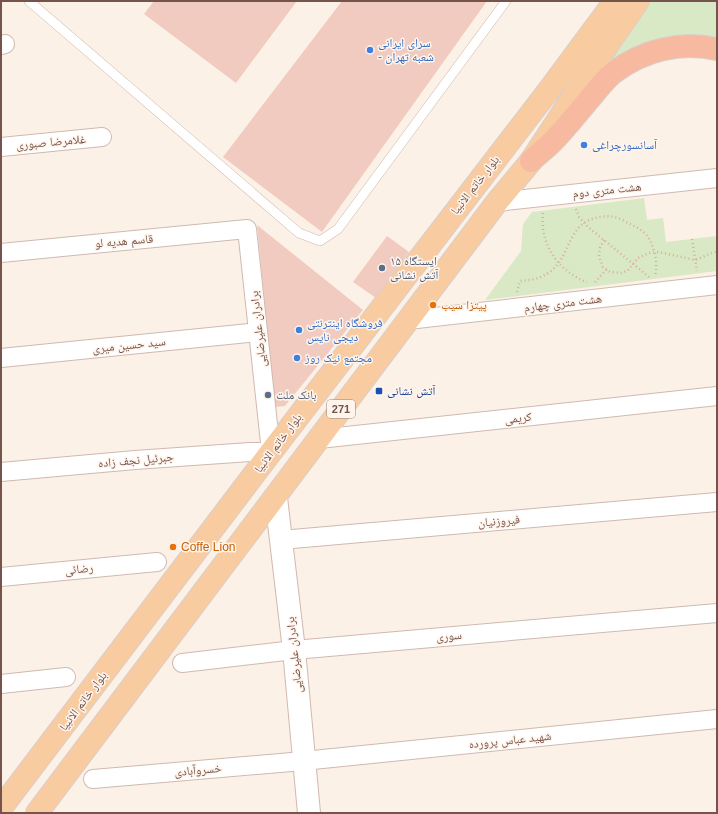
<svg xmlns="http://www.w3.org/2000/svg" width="718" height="814" viewBox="0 0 718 814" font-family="Arial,'Noto Naskh Arabic',sans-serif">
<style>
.green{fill:#d9e9c5}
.building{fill:#f1cbbf}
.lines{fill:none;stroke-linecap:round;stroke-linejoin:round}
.service-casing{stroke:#d0b9af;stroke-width:10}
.minor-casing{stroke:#d0b9af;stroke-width:20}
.secondary-casing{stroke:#d2b8ad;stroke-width:24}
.primary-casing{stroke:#d8cfcd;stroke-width:24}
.trunk-casing{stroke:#d8cfcd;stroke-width:24}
.path{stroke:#d6aea1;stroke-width:2.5;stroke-dasharray:1 3;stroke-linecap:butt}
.service{stroke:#fff;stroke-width:9}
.minor{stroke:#fff;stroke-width:18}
.secondary{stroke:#fff;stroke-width:22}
.primary{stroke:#f9cba0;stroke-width:22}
.trunk{stroke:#f7baa0;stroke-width:22}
.shop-dot{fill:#3f7fe0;stroke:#fff5ed;stroke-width:1.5}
.service-dot{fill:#5c6f8a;stroke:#fff5ed;stroke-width:1.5}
.food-dot{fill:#e8710a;stroke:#fff5ed;stroke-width:1.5}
.transit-dot{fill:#1a4fb4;stroke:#fff5ed;stroke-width:1.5}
.labels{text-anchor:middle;stroke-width:3;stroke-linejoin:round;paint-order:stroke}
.shield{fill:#fff5ed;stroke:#9e847c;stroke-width:1}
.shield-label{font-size:11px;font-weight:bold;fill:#75544b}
.shop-label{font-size:12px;fill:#366cbe;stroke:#fff5ed;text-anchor:start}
.street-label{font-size:12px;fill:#75544b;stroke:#fff5ed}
.service-label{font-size:12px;fill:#4e5e75;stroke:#fff5ed;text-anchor:start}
.food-label{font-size:12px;fill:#c56008;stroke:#fff5ed;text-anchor:start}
.transit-label{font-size:12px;fill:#164399;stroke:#fff5ed;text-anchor:start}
</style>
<rect width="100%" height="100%" fill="#fcf1e6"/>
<path class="green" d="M 647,1 L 717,1 L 717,39 L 595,77 Z
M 644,198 L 647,220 L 663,218 L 666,242 L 717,236 L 717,271 L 485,300 L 521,251 L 523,224 L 532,212 Z"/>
<path class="building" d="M 154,1 L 297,1 L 236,83 L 144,14 Z
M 342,1 L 487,1 L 322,232 L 223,157 Z
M 257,225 L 363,310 L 285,406 L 275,407 Z
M 387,236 L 409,252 L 376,298 L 353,282 Z"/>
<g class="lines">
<defs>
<path id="service" d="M 29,1 L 299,233 L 320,241 L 338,229 L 506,1"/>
<path id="minor" d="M 1,45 L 5,44
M 1,147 L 102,137
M 497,202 L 717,178
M 1,253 L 247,229 L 271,452 L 250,452 L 135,460 L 1,472
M 408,320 L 717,285
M 1,358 L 258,332
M 319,439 L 717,396
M 281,540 L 717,502
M 1,577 L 157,562
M 182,663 L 294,650 L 717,613
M 1,684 L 66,677
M 93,779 L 303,761 L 717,719"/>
<path id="secondary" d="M 276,498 L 294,650 L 309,813"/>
<path id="primary" d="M 1,808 L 271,452 L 549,90 L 615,1
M 37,813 L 497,202 L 531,161 L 591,69 L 638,1"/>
<path id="trunk" d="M 531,161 C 538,154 545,149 552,142 C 564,130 575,116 586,103 C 595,93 603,81 613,73 C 643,50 680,41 717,49"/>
</defs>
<use href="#service" class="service-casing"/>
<use href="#minor" class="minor-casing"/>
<use href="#secondary" class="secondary-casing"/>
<use href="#primary" class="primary-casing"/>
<use href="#trunk" class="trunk-casing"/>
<path class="path" d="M 576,209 L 579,217 L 588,227 L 649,277
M 543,213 C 540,238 552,262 573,275 C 578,278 582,281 587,282
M 692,239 L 697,271
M 604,240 L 600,248 L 599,256 L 603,267 L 610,272 L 622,273 L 628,270 L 638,258 L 649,253 L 659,252 L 695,260 L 717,251
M 595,282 L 607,269
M 517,292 L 520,281 C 531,280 541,279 551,271 C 572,254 567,222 600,217 C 610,215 618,217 626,222 C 635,226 645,231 650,240 C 655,251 658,264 655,276"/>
<use href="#service" class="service"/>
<use href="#minor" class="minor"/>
<use href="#secondary" class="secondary"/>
<use href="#primary" class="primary"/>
<use href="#trunk" class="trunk"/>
</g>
<g class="shop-dot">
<circle cx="370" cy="50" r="4"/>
<circle cx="584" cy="145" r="4"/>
<circle cx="299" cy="330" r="4"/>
<circle cx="297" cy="358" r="4"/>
</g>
<g class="service-dot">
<circle cx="382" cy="268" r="4"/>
<circle cx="268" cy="395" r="4"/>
</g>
<g class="food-dot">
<circle cx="433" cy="305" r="4"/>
<circle cx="173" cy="547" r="4"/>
</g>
<rect class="transit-dot" x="375" y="387" width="8" height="8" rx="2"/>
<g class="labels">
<rect class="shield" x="327" y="400" width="28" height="18" rx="3"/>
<g class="shield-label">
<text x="341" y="413">271</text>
</g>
<g class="shop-label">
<text x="378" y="47">سرای ایرانی<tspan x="378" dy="14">- شعبه تهران</tspan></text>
<text x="592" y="149">آسانسورچراغی</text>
<text x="307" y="327">فروشگاه اینترنتی<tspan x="307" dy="14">دیجی نایس</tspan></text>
<text x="305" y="362">مجتمع نیک‌ روز</text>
</g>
<g class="street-label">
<text transform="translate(51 142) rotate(-5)" y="4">غلامرضا صبوری</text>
<text transform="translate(475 185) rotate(-52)" y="4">بلوار خاتم الانبیا</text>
<text transform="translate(607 190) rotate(-6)" y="4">هشت متری دوم</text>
<text transform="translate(124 241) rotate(-5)" y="4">قاسم هدیه لو</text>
<text transform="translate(563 303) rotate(-7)" y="4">هشت متری چهارم</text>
<text transform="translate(258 329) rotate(-96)" y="4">برادران علیرضایی</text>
<text transform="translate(129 345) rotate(-6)" y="4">سید حسین میری</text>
<text transform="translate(518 418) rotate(-6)" y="4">کریمی</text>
<text transform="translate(278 443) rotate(-53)" y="4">بلوار خاتم الانبیا</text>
<text transform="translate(136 460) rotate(-5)" y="4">جبرئیل نجف زاده</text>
<text transform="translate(499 521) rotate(-5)" y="4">فیروزنیان</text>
<text transform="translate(79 569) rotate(-6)" y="4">رضائی</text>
<text transform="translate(449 636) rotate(-5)" y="4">سوری</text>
<text transform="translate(294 655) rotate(-96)" y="4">برادران علیرضایی</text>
<text transform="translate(83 701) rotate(-53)" y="4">بلوار خاتم الانبیا</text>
<text transform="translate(510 740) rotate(-6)" y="4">شهید عباس پرورده</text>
<text transform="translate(198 770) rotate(-5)" y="4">خسروآبادی</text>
</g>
<g class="service-label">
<text x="390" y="265">ایستگاه ۱۵<tspan x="390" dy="14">آتش نشانی</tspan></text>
<text x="276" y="399">بانک ملت</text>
</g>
<g class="food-label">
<text x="441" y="309">پیتزا سیب</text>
<text x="181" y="551">Coffe Lion</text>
</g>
<g class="transit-label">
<text x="387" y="395">آتش نشانی</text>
</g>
</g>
<rect width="718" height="814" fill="none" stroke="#75544b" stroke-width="4"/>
</svg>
